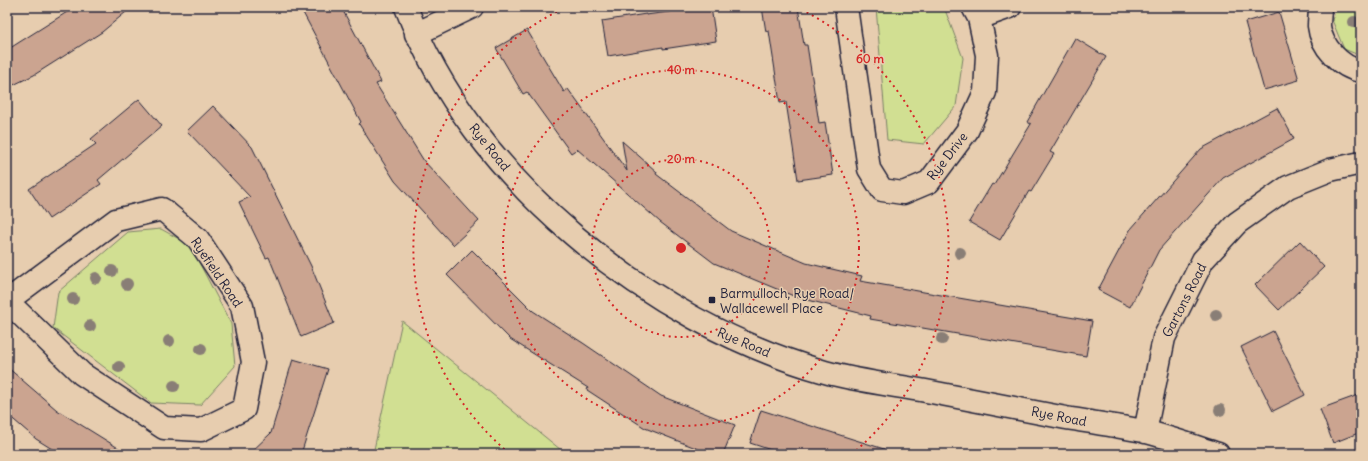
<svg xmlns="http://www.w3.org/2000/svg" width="1368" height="461" viewBox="0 0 1368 461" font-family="Delius,sans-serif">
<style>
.green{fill:#d1df92;stroke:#7a8066}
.building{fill:#cba490;stroke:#22223b}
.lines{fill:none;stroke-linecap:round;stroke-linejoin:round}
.minor-casing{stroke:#22223b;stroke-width:25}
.path{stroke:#22223b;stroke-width:2.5;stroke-dasharray:4 3;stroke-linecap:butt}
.minor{stroke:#e7cdaf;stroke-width:22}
.tree{fill:#897e76}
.ring{fill:none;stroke:#d62828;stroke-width:2;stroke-dasharray:2 4}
.poi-dot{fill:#22223b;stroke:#e7cdaf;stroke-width:1.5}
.labels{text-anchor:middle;stroke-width:3;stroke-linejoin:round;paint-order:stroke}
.street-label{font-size:13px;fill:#22223b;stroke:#e7cdaf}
.poi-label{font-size:13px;fill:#22223b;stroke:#e7cdaf;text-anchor:start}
.centre{fill:#d62828;stroke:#e7cdaf;stroke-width:2}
.ring-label{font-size:12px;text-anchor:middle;font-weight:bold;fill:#d62828;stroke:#e7cdaf;stroke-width:3;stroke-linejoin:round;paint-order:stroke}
</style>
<rect width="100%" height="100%" fill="#e7cdaf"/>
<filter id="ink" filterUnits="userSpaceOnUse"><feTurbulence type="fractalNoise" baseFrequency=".025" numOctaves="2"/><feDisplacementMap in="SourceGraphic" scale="8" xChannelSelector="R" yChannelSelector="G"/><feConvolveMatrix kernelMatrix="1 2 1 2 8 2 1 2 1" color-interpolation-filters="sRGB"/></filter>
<g filter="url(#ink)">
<path class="green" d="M 876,7 L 944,7 L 963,58 L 956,106 L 924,144 L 887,140 Z
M 1337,7 L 1361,7 L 1361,56 L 1344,49 L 1332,20 Z
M 161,229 L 190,245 L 231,324 L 235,366 L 200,405 L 151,403 L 53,328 L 58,292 L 128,232 Z
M 402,321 L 566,454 L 373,454 Z"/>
<path class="building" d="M 75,7 L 132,7 L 102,32 L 34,75 L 7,88 L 7,50 Z
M 300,7 L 341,7 L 381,82 L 376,84 L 424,161 L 479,221 L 453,245 L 395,181 L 359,124 L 361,122 Z
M 706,7 L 711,7 L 716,41 L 663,49 L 663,47 L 608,56 L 602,21 L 646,14 L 646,15 Z
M 762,7 L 798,7 L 804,45 L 807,45 L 819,123 L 825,122 L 833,175 L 798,180 L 786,102 L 780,103 L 769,31 L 766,32 Z
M 1279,12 L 1299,80 L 1264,90 L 1245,22 Z
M 527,30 L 564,92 L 568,89 L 627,171 L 622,141 L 657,172 L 656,174 L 731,231 L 806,263 L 862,276 L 860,281 L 1092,321 L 1086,356 L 870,319 L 871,316 L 796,297 L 714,263 L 660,222 L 577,149 L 571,153 L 527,92 L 523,94 L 496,48 Z
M 1075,38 L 1106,57 L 1050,152 L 1054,154 L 1031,192 L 1029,191 L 1000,240 L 969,222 L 992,184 L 994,185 L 1031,124 L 1027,122 Z
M 139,99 L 162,126 L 98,180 L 101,184 L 49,219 L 29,189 L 96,144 L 91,139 Z
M 213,106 L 252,147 L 311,266 L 334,323 L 301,337 L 269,257 L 266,258 L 239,202 L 250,197 L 187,131 Z
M 1277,108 L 1294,139 L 1223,178 L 1159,250 L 1130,307 L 1098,290 L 1130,230 L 1201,149 Z
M 1300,241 L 1324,267 L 1279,310 L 1255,285 Z
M 472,250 L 533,311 L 583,343 L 661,396 L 735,425 L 723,454 L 711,454 L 645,428 L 587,390 L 588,388 L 510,339 L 447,275 Z
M 1273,331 L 1305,395 L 1273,411 L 1241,347 Z
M 293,359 L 328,369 L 301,454 L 249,454 L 271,433 Z
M 7,367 L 57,410 L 128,454 L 60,454 L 36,439 L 7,414 Z
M 1361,394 L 1361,432 L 1333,443 L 1320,409 Z
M 761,410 L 884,449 L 883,454 L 783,454 L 750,443 Z"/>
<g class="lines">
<defs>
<path id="minor" d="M 406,7 C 472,180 649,322 825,372 C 857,381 893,385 926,391 C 973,400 1019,409 1066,418 C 1091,422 1118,426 1143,431 C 1168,437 1193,446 1218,454
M 846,7 L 869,169 L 882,190 L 903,193 L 929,182 L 967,131 L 985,92 L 987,55 L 979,18 L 973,7
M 1320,7 C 1320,13 1319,20 1319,26 C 1321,46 1341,68 1361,71
M 979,18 L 1010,7
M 416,34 L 472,7
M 162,209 L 198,239 L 242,306 L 253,362 L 244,409 L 201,430 L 164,428 L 82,374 L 7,301 L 116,220 Z
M 1145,432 L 1164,338 L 1203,260 L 1237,223 L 1288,187 L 1330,170 L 1361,163"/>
</defs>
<use href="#minor" class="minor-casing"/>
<path class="path" d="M 1359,454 L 1361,453"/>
<use href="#minor" class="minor"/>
</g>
<g class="tree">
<circle cx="1354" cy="22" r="6"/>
<circle cx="960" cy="253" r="6"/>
<circle cx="112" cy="271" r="6"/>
<circle cx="96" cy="278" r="6"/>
<circle cx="127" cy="284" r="6"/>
<circle cx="73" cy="299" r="6"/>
<circle cx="1216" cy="315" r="6"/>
<circle cx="90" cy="326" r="6"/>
<circle cx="942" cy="339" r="6"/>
<circle cx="169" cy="341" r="6"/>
<circle cx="201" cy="349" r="6"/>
<circle cx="119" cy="367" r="6"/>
<circle cx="174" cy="386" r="6"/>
<circle cx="1220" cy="410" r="6"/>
</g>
</g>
<g class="ring">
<circle cx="681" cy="248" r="89"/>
<circle cx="681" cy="248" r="178"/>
<path d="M509 453A267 267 0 0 1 566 7M796 7A267 267 0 0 1 853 453"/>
</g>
<rect class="poi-dot" x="708" y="296" width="8" height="8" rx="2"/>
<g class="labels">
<g class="street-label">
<text transform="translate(490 147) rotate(51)" y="5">Rye Road</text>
<text transform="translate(947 156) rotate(-52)" y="5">Rye Drive</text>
<text transform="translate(217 272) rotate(56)" y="5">Ryefield Road</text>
<text transform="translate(1184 300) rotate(-63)" y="5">Gartons Road</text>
<text transform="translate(744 342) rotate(23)" y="5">Rye Road</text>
<text transform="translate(1059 416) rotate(11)" y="5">Rye Road</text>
</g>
<g class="poi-label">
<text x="720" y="298">Barmulloch, Rye Road/<tspan x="720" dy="15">Wallacewell Place</tspan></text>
</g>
</g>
<circle cx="681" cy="248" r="6" class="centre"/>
<g class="ring-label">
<text x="870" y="63">60 m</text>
<text x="681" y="74">40 m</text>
<text x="681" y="163">20 m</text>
</g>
<rect width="1368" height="461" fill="none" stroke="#e7cdaf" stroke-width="24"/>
<rect x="12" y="12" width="1344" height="437" fill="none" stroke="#22223b" stroke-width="1.5" filter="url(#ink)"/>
</svg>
